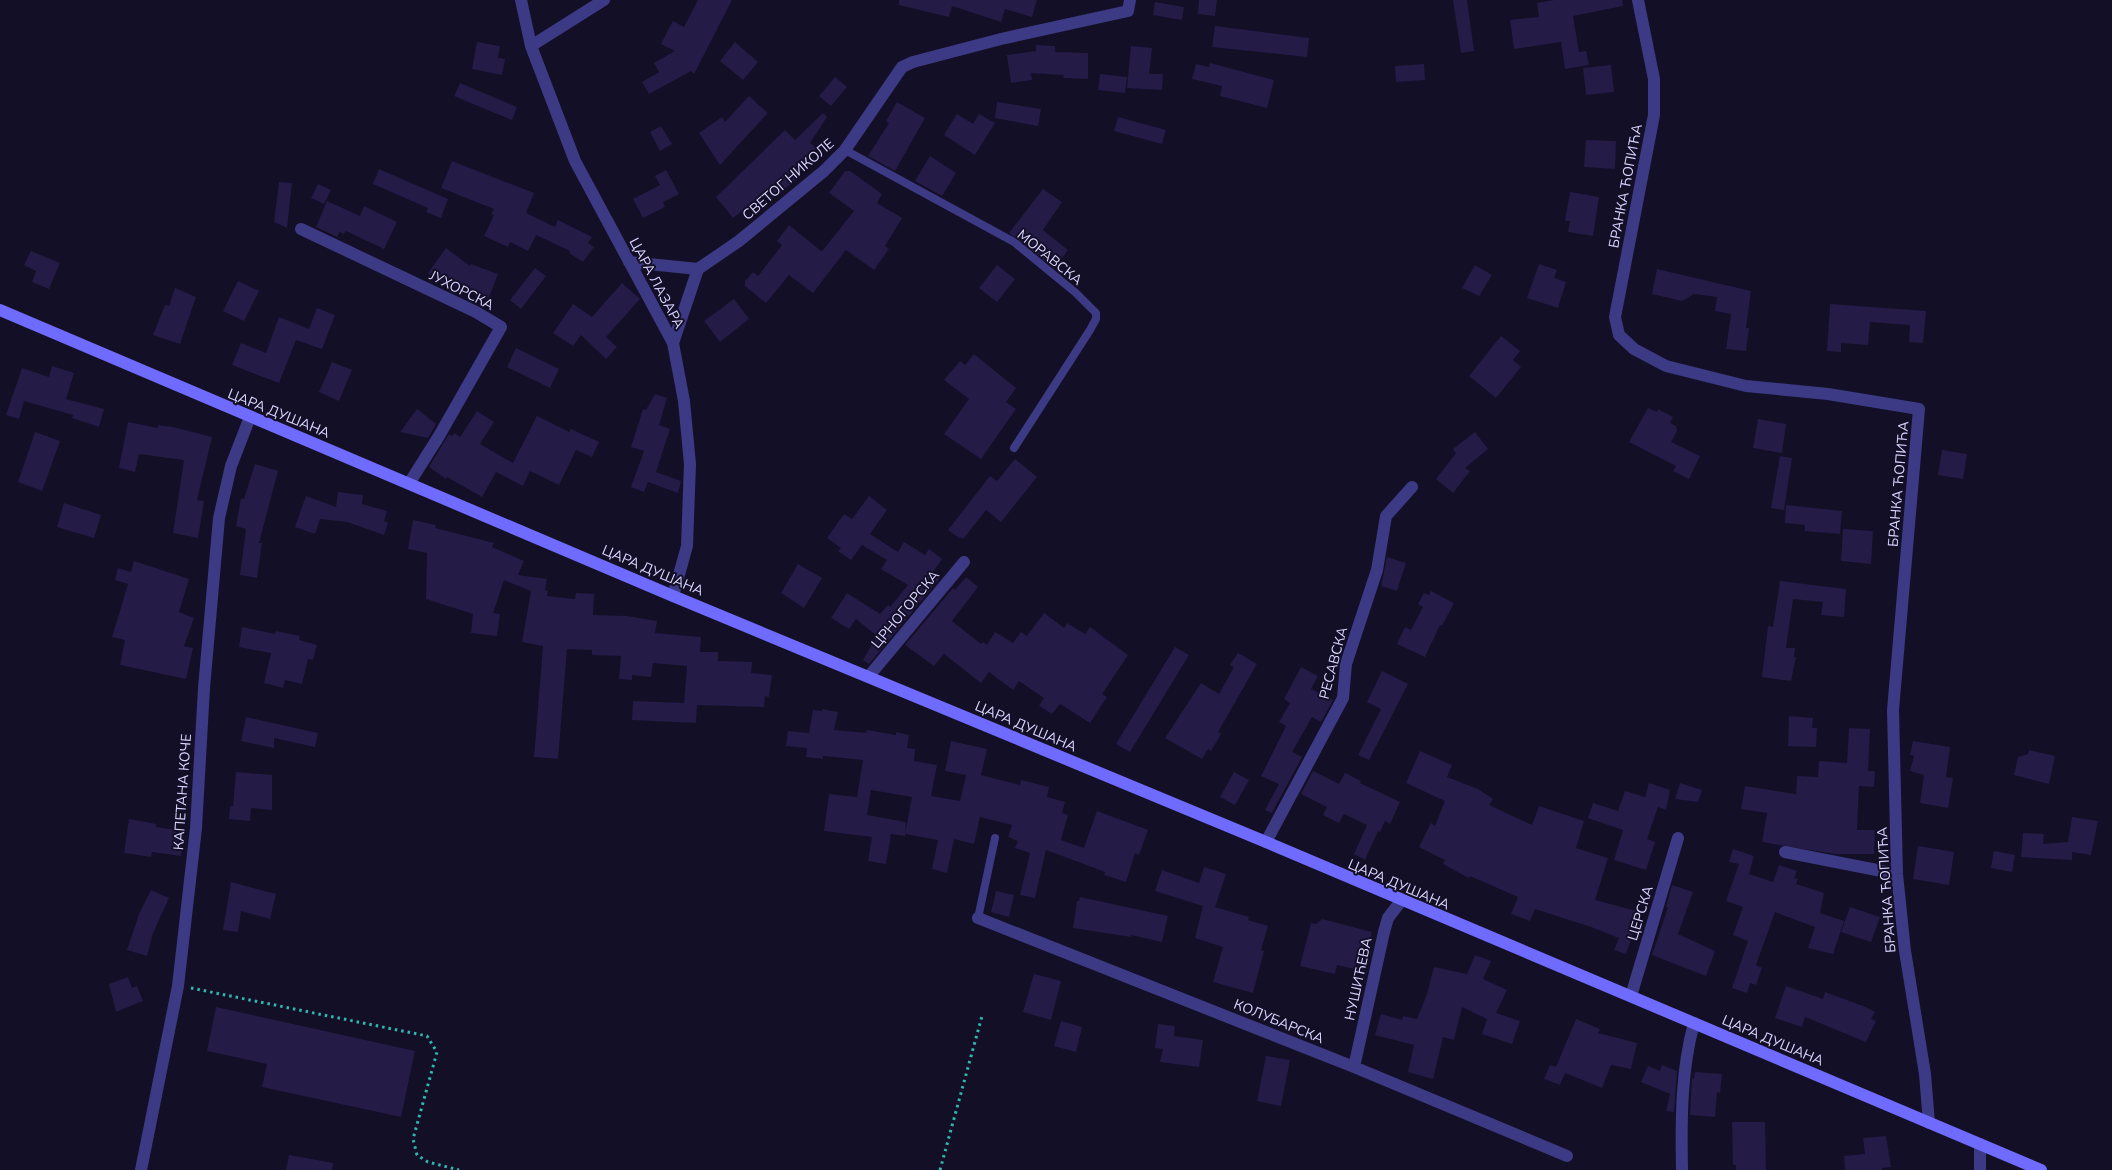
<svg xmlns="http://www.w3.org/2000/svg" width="2112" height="1170" viewBox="0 0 2112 1170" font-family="'Nunito Sans',sans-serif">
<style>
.building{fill:#241b47;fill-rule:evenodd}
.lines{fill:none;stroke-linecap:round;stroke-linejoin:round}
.path{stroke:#2fb8b0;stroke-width:3;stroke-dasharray:2.5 4;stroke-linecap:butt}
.lane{stroke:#3d3a85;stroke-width:8}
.street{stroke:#3d3a85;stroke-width:12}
.secondary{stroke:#6f6bff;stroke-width:12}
.labels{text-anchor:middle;stroke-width:4;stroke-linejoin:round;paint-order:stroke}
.street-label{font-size:14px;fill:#d9d4ff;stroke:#130f26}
</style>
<rect width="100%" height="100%" fill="#130f26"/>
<path class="building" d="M 698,0 L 732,0 L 694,74 L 691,71 L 649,94 L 642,82 L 659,72 L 654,63 L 675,51 L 661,44 L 668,30 L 673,21 L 684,27 Z
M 899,0 L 1037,0 L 1032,17 L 1005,9 L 1001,22 L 952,6 L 949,17 L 899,5 Z
M 1199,0 L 1217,0 L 1215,16 L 1198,14 Z
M 1453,0 L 1467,0 L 1474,51 L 1461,53 Z
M 1554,0 L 1622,0 L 1623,6 L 1573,16 L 1579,52 L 1586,51 L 1589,65 L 1565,69 L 1561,42 L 1514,49 L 1510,20 L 1539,17 L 1537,3 Z
M 1155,2 L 1184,7 L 1182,20 L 1153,15 Z
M 1215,26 L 1309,38 L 1307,57 L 1212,47 Z
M 477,42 L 500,46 L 498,58 L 505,59 L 502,75 L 472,69 Z
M 735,42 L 758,62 L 743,80 L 720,61 Z
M 1036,45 L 1055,46 L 1055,52 L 1088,53 L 1088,79 L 1063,78 L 1064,75 L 1031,73 L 1032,80 L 1011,83 L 1007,55 L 1036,51 Z
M 1131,46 L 1152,48 L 1149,74 L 1163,74 L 1162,90 L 1127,88 Z
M 1210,63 L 1274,80 L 1267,108 L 1220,96 L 1222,86 L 1192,79 L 1196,64 L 1209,67 Z
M 1424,64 L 1425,80 L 1396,82 L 1395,66 Z
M 1611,65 L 1614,92 L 1586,95 L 1583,68 Z
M 1100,74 L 1127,77 L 1125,93 L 1098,90 Z
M 835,77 L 847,87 L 831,106 L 819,96 Z
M 460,83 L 517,107 L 512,120 L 454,96 Z
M 749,96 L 768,113 L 720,165 L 699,133 L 722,117 L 725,122 Z
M 897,102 L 925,118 L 895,171 L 868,156 L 889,123 L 886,121 Z
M 997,102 L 1041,109 L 1038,126 L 995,118 Z
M 823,113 L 827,117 L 810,143 L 818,149 L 793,172 L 798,178 L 772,199 L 766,192 L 733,218 L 716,197 L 785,130 L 795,140 Z
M 957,114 L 973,124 L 979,114 L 995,123 L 975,155 L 944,135 Z
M 1118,117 L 1166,130 L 1162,144 L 1114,131 Z
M 661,126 L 672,144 L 660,151 L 650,132 Z
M 1586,140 L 1616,141 L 1615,169 L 1584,167 Z
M 930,156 L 956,173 L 942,196 L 915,181 Z
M 452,161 L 534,193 L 526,213 L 555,227 L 558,220 L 592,237 L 588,243 L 594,247 L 583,262 L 569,253 L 570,251 L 536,235 L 528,251 L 510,242 L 508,247 L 484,236 L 494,215 L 491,214 L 494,209 L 441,188 Z
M 379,169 L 448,199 L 441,218 L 426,212 L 428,208 L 373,184 Z
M 666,170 L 679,194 L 663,202 L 665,207 L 643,218 L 633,199 L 660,185 L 655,176 Z
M 845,171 L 850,171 L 882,194 L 877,203 L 902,218 L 885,246 L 889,249 L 874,270 L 846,250 L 813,293 L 789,275 L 766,303 L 745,286 L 745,281 L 753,272 L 758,276 L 782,245 L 777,241 L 789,225 L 821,251 L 823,250 L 854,211 L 829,193 Z
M 279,182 L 292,183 L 287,228 L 274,222 Z
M 318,184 L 331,190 L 324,204 L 311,198 Z
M 1043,189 L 1062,202 L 1043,230 L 1068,250 L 1054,268 L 1009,233 Z
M 1570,192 L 1599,197 L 1593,236 L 1568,232 L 1570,221 L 1565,221 Z
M 327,201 L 360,216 L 364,206 L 397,222 L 384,249 L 346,231 L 344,234 L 339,232 L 337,237 L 316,227 Z
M 446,248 L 470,266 L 471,264 L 498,274 L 488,300 L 450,284 L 448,287 L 428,273 Z
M 31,251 L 60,263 L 49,289 L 32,282 L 36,271 L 24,265 Z
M 1539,264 L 1557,270 L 1554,278 L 1566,282 L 1558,308 L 1527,298 Z
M 997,265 L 1015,279 L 997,302 L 979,288 Z
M 1475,265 L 1492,275 L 1479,296 L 1462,288 Z
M 535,268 L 546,276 L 521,309 L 510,300 Z
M 1657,269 L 1751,291 L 1746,328 L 1749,328 L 1746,351 L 1726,349 L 1731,314 L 1715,311 L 1717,297 L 1694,294 L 1682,301 L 1652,294 Z
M 238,281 L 259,291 L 244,321 L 223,311 Z
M 622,283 L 640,299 L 606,337 L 617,347 L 606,359 L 581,335 L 573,346 L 553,333 L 573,304 L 592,317 Z
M 175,288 L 196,297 L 180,344 L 153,335 L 165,305 L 169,306 Z
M 734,299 L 749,319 L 720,342 L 704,321 Z
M 1830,304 L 1926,311 L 1923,343 L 1909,342 L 1910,325 L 1870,322 L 1868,345 L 1841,343 L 1841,352 L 1827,351 Z
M 317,308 L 335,315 L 322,349 L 296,340 L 279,383 L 232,365 L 241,343 L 266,353 L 279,317 L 309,329 Z
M 1501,336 L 1520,351 L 1513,360 L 1521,367 L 1496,398 L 1469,376 Z
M 516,348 L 559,369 L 550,388 L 507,367 Z
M 974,354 L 1016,388 L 1006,402 L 1016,409 L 981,459 L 944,434 L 969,399 L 944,380 L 960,361 L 965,365 Z
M 332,362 L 352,370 L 339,401 L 319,392 Z
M 52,366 L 74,373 L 66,399 L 104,409 L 99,427 L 72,418 L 73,415 L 24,401 L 19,419 L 6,415 L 22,368 L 49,377 Z
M 655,394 L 667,398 L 659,425 L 670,429 L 656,472 L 681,481 L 678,493 L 648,482 L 644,492 L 631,487 L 644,451 L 631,447 L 643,409 L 646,410 Z
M 1648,408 L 1657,412 L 1658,409 L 1673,417 L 1670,423 L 1676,426 L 1677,431 L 1671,442 L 1700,456 L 1689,479 L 1673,471 L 1676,466 L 1629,442 Z
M 417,409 L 436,424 L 428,438 L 400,432 Z
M 477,411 L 494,422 L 480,444 L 513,463 L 537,416 L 569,432 L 571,429 L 599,442 L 592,457 L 576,450 L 559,485 L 530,471 L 523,486 L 496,472 L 482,497 L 447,477 L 446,479 L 429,467 L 449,434 L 452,436 L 455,433 L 460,437 Z
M 1758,419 L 1786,424 L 1782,453 L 1753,448 Z
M 128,422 L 158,428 L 158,425 L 173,427 L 212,437 L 197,500 L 204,501 L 198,538 L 173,533 L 184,460 L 139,454 L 135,472 L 119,468 Z
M 35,432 L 60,441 L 42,491 L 18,482 Z
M 1475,432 L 1488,449 L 1465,468 L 1470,471 L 1453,493 L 1436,479 L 1456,453 L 1453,449 Z
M 1942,450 L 1967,454 L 1963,479 L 1938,475 Z
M 1780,456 L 1792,458 L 1784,510 L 1771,508 Z
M 1015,459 L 1037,477 L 1001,522 L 986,510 L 964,538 L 959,538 L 948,530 L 990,476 L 997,481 Z
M 255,464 L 278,471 L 259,543 L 262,543 L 257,578 L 240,575 L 246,529 L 236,526 L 241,498 L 244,499 Z
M 338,492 L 363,495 L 362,504 L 387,511 L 384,521 L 388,523 L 384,535 L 347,522 L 320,519 L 315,534 L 295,527 L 306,496 L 336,507 Z
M 869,496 L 887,510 L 870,534 L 898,552 L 904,542 L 925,555 L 929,549 L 942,559 L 933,572 L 940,578 L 869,664 L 863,660 L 877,636 L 856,619 L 849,629 L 831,618 L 847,593 L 880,614 L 888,605 L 890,607 L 908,585 L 881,569 L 887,560 L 862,545 L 851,560 L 838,551 L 841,548 L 827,538 L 844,514 L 852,519 Z
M 64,503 L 101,515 L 94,538 L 57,527 Z
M 1786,505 L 1842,511 L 1840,534 L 1805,531 L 1805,525 L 1785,523 Z
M 413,520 L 436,525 L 435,528 L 494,543 L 492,547 L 524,561 L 518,575 L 547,579 L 545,590 L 548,591 L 547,596 L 575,599 L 576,593 L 594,594 L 593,615 L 627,616 L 657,621 L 655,633 L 701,637 L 700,652 L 718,652 L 718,661 L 752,662 L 751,673 L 772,675 L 769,697 L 765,696 L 764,707 L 697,705 L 696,723 L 632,720 L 633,701 L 684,703 L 687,666 L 653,663 L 651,677 L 632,675 L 632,680 L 619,679 L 621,656 L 592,655 L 592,650 L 567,649 L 558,759 L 534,757 L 543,646 L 522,642 L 531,591 L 504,580 L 493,613 L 500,614 L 497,636 L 471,633 L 473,614 L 426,599 L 427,553 L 408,549 Z
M 1843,529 L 1873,531 L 1871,564 L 1841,561 Z
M 1387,557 L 1406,563 L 1397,591 L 1381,586 Z
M 134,561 L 189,579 L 179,612 L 194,618 L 184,646 L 193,648 L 186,679 L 120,665 L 125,640 L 112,637 L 128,584 L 115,580 L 118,568 L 131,572 Z
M 798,564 L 822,578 L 804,608 L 781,593 Z
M 966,577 L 978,587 L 952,621 L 981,644 L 983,642 L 987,645 L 995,632 L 1013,643 L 1021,632 L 1027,636 L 1044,613 L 1064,628 L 1067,623 L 1085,634 L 1090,627 L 1128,655 L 1102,694 L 1107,697 L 1090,723 L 1060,704 L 1052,714 L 1039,706 L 1044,698 L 1019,681 L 1013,690 L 989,672 L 981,683 L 944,654 L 934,666 L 905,645 L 953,588 L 955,590 Z
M 1780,581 L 1846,589 L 1844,617 L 1821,615 L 1823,602 L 1793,599 L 1786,648 L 1795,648 L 1794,657 L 1796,657 L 1791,681 L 1762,677 L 1768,626 L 1773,627 Z
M 1431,591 L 1454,603 L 1442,626 L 1440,625 L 1425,657 L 1397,644 L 1405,627 L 1411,630 L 1423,607 L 1418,604 L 1424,593 L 1429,595 Z
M 242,627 L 275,634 L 276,631 L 300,636 L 299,640 L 317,645 L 313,660 L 308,659 L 302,684 L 285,680 L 283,688 L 264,683 L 271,653 L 239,647 Z
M 1175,647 L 1189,655 L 1130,752 L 1116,744 Z
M 1238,653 L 1257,664 L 1218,732 L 1221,734 L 1211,751 L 1208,749 L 1202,759 L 1165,738 L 1201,683 L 1219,694 L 1234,667 L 1230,665 Z
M 1301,667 L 1318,676 L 1311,689 L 1333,700 L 1321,722 L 1312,717 L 1292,752 L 1302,757 L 1272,813 L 1265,810 L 1279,784 L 1261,776 L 1286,726 L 1279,722 L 1290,703 L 1284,699 Z
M 1382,671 L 1408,684 L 1369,760 L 1358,755 L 1381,709 L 1367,702 Z
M 822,709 L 838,712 L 834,730 L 866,733 L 867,730 L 896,735 L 896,732 L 909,735 L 907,748 L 915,749 L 914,761 L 937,765 L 931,796 L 960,801 L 966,775 L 945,771 L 951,741 L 987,749 L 981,775 L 1020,785 L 1021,780 L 1049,787 L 1047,797 L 1065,802 L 1062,813 L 1068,815 L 1061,840 L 1084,848 L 1097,811 L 1148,830 L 1139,855 L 1135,853 L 1126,882 L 1104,875 L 1105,872 L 1046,850 L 1035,898 L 1020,895 L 1030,853 L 1015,848 L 1018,841 L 1008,837 L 1012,825 L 980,817 L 974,844 L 954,839 L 947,873 L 932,869 L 938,840 L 905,834 L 905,836 L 891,834 L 886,864 L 868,861 L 872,837 L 824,831 L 829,794 L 857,797 L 863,760 L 823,756 L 823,759 L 806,757 L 807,748 L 786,746 L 788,731 L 809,733 L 813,710 L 822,711 ZM 871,790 L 912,797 L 905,834 L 906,822 L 867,815 Z
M 1789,716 L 1813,718 L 1812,728 L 1817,728 L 1816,747 L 1788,746 Z
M 246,717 L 318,733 L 315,747 L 274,738 L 274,748 L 241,741 Z
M 1849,728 L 1870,729 L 1868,771 L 1875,771 L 1874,787 L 1859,786 L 1857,830 L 1875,830 L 1874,854 L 1835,854 L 1762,842 L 1767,813 L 1741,809 L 1745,786 L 1796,794 L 1797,776 L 1818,777 L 1819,761 L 1847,763 Z
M 1913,741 L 1950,747 L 1946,777 L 1953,778 L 1948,808 L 1920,803 L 1924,775 L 1910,771 L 1914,756 L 1910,755 Z
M 2029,750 L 2055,756 L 2049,784 L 2014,775 L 2018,757 L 2028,754 Z
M 1420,751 L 1452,765 L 1447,777 L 1478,789 L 1493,799 L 1489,805 L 1532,825 L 1539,806 L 1584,821 L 1576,848 L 1608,858 L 1595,900 L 1640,912 L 1626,954 L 1614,950 L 1619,938 L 1591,927 L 1535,909 L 1530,921 L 1511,914 L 1518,897 L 1470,876 L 1469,878 L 1443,864 L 1445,860 L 1419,847 L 1431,823 L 1435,826 L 1445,801 L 1406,783 Z
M 1313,771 L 1339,784 L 1345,773 L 1361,781 L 1360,783 L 1400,802 L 1390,824 L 1385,821 L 1380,832 L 1378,831 L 1365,860 L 1354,854 L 1367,825 L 1344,814 L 1339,823 L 1323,815 L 1327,807 L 1301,794 Z
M 236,772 L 272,775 L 272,810 L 251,808 L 250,821 L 229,819 L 230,806 L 233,806 Z
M 1234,772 L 1249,780 L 1235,805 L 1220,797 Z
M 1649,783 L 1670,790 L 1666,810 L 1658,807 L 1647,839 L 1655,842 L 1646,870 L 1614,860 L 1623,830 L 1588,818 L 1593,803 L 1618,811 L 1625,791 L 1645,797 Z
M 1680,783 L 1702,790 L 1698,802 L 1675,799 Z
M 2072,817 L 2098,821 L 2091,855 L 2072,852 L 2072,860 L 2021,857 L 2023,833 L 2044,834 L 2043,844 L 2068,842 Z
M 129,819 L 156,824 L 156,827 L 184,831 L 181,856 L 152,852 L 151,857 L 124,853 Z
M 1918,846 L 1954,852 L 1949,885 L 1913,879 Z
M 1733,849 L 1754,856 L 1749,874 L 1773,882 L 1779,865 L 1797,871 L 1794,878 L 1798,879 L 1796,884 L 1824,893 L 1820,913 L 1844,921 L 1833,954 L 1808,948 L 1815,927 L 1775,912 L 1756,965 L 1762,968 L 1756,985 L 1750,983 L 1747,993 L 1732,988 L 1748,941 L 1733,935 L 1743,907 L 1726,901 L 1739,864 L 1729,862 Z
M 1994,851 L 2015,855 L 2012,872 L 1991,868 Z
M 1204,867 L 1226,874 L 1215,907 L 1249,917 L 1248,920 L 1268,926 L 1261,950 L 1264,951 L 1253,993 L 1213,982 L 1223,947 L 1195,938 L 1203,906 L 1155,891 L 1162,870 L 1199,883 Z
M 231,882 L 276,894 L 270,919 L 241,911 L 238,932 L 223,930 Z
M 1672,885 L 1693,892 L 1678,934 L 1715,951 L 1706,976 L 1652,955 L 1668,907 L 1666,907 Z
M 151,890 L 169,898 L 153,933 L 147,956 L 127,950 L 139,914 Z
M 996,891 L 1014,895 L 1009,917 L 991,912 Z
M 1080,897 L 1168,916 L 1162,942 L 1131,935 L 1131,937 L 1073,928 L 1077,901 L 1079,901 Z
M 1850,907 L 1880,917 L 1871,942 L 1841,932 Z
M 1322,919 L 1372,932 L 1363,971 L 1337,965 L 1335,974 L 1300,966 L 1311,923 L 1316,924 Z
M 1475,955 L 1491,961 L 1483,979 L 1507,990 L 1496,1013 L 1520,1021 L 1512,1044 L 1482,1034 L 1487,1019 L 1462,1007 L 1454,1040 L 1443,1037 L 1433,1079 L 1408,1072 L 1414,1045 L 1375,1035 L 1381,1014 L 1402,1020 L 1403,1016 L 1417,1019 L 1427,994 L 1434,967 L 1467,974 Z
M 1034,974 L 1061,981 L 1051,1020 L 1023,1012 Z
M 128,977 L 132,988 L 137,986 L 143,1001 L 116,1012 L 109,984 Z
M 1786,986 L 1823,999 L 1825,992 L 1863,1006 L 1875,1012 L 1871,1019 L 1876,1021 L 1866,1042 L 1805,1017 L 1802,1027 L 1775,1018 Z
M 216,1007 L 415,1051 L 401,1117 L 262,1087 L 267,1064 L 207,1051 Z
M 1576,1019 L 1600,1029 L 1598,1033 L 1637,1043 L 1631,1069 L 1611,1065 L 1602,1088 L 1565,1073 L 1560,1085 L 1544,1079 L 1550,1065 L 1556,1067 Z
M 1061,1021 L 1082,1027 L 1076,1052 L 1054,1046 Z
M 1158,1024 L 1175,1026 L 1174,1036 L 1203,1040 L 1199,1067 L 1160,1062 L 1163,1049 L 1155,1048 Z
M 1266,1056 L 1290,1060 L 1281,1106 L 1257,1101 Z
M 1662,1065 L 1677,1071 L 1674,1112 L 1666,1111 L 1670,1094 L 1641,1082 L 1648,1066 L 1660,1071 Z
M 1695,1072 L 1722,1074 L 1720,1093 L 1717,1092 L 1715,1117 L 1690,1115 L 1692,1078 L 1694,1079 Z
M 1732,1122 L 1765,1122 L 1766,1170 L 1736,1170 L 1736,1165 L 1733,1165 Z
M 1886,1136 L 1891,1167 L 1882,1168 L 1882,1170 L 1845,1170 L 1844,1156 L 1865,1154 L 1863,1138 Z
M 289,1155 L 333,1163 L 332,1170 L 286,1170 Z"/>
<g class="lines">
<path class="path" d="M 191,988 L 427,1036 L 437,1052 L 413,1139 L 417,1155 L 428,1162 L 459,1170
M 940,1170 L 982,1016"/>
<path class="lane" d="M 845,150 L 1014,242 L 1076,293 L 1096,313 L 1096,319 L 1090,330 L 1014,448
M 978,918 L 995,838"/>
<path class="street" d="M 521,0 L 531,46 L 575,161 L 673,343 L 684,401 L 690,464 L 687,546 L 673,596
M 1638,0 L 1654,79 L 1654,115 L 1615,317 L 1619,335 L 1634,349 L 1666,366 L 1746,386 L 1828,394 L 1919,409 L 1893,710 L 1897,874 L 1905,951 L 1925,1074 L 1929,1123
M 531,46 L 604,0
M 301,229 L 476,312 L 501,327 L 439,436 L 410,482
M 629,262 L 698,269 L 739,241 L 824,171 L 845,150 L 902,67 L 913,62 L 1001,39 L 1128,11 L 1130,0
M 673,343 L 698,269
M 869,676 L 964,562
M 1266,842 L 1343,698 L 1346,664 L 1377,570 L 1386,516 L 1412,487
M 1785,852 L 1897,874
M 978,918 L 1354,1067 L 1567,1156
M 1631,996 L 1678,838
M 1354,1067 L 1384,932 L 1388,918 L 1401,901
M 1980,1144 L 1980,1170
M 141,1170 L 178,986 L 196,828 L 204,688 L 219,518 L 231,466 L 250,417
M 1682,1170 C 1681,1121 1681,1070 1694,1023"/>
<path class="secondary" d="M 0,310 L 673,596 L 1266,842 L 2041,1170"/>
</g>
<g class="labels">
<g class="street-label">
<text transform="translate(788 179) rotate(-41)" y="5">СВЕТОГ НИКОЛЕ</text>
<text transform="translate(1625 186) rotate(-79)" y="5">БРАНКА ЋОПИЋА</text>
<text transform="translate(1050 257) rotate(39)" y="5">МОРАВСКА</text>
<text transform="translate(657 283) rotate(62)" y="5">ЦАРА ЛАЗАРА</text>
<text transform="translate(462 290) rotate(27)" y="5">ЈУХОРСКА</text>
<text transform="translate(279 413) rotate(22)" y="5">ЦАРА ДУШАНА</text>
<text transform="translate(1898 484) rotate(-85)" y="5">БРАНКА ЋОПИЋА</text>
<text transform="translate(653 570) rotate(23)" y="5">ЦАРА ДУШАНА</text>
<text transform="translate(905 609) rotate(-50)" y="5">ЦРНОГОРСКА</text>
<text transform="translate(1333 663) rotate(-75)" y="5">РЕСАВСКА</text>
<text transform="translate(1026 726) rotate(23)" y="5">ЦАРА ДУШАНА</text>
<text transform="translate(182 792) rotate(-86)" y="5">КАПЕТАНА КОЧЕ</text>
<text transform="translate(1399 884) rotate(23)" y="5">ЦАРА ДУШАНА</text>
<text transform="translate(1886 890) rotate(-94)" y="5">БРАНКА ЋОПИЋА</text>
<text transform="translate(1640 913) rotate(-73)" y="5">ЦЕРСКА</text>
<text transform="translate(1358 979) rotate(-78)" y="5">НУШИЋЕВА</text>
<text transform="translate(1279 1021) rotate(22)" y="5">КОЛУБАРСКА</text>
<text transform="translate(1773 1040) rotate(23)" y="5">ЦАРА ДУШАНА</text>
</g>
</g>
</svg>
